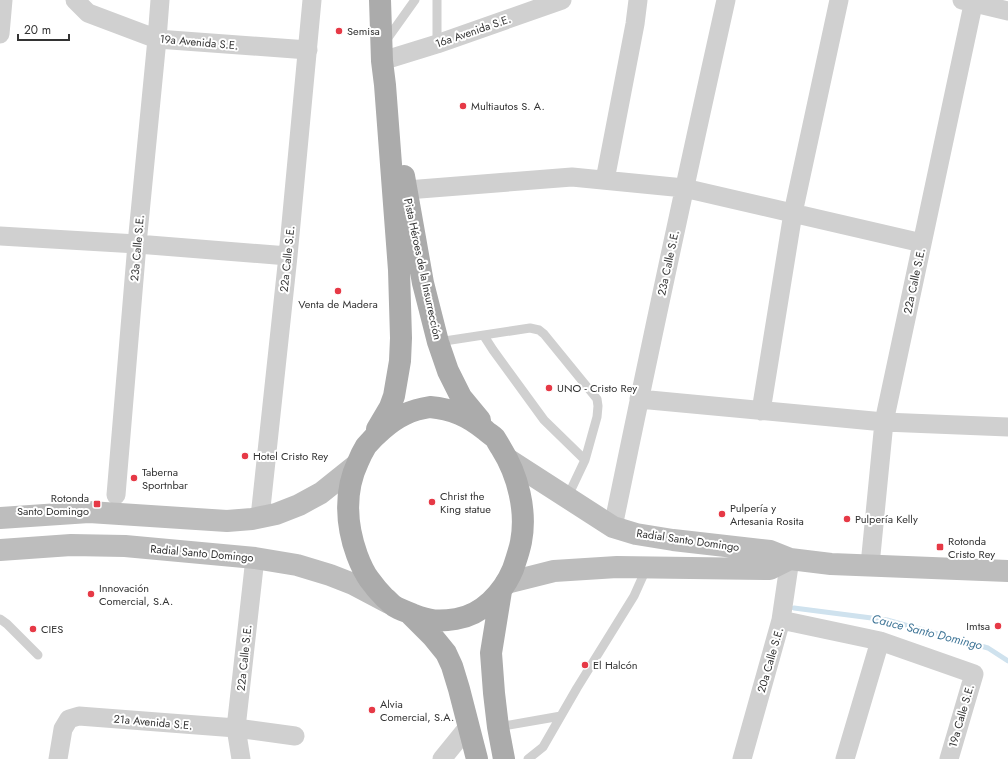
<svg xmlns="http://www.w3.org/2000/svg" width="1008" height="759" viewBox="0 0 1008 759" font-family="Jost,sans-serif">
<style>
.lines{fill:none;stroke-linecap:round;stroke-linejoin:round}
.stream{stroke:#cfe2ee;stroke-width:5}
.service{stroke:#d0d0d0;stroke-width:9}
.minor{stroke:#d0d0d0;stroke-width:19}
.secondary{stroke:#bdbdbd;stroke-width:22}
.primary{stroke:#ababab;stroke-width:22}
.poi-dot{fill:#e63946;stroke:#fff;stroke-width:1.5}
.labels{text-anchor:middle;stroke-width:4;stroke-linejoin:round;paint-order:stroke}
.poi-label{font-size:11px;fill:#333;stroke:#fff;text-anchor:start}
.street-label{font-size:11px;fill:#333;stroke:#fff}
.water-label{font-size:12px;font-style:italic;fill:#3f7597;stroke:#fff}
</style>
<rect width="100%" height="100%" fill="#fff"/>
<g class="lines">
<path class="stream" d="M 794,608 L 887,620 L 988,648 L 1008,661"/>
<path class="service" d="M 385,42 L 415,0
M 437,44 L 437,0
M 484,336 L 493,350 L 544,420 L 585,460
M 438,342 L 530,328 L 539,330 L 544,334 L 597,399 L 598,406 L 597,417 L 585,460 L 567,498
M 0,619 L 7,624 L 38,655
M 498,727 L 561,716
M 528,759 L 543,747 L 577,688 L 634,596 L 647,567"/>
<path class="minor" d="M 75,0 L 88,13 L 157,39 L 308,50
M 962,0 L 1008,11
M 0,34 L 3,0
M 382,61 L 437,44 L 562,0
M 605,180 L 635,24 L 638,0
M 407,190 L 572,177 L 684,188 L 922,243
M 0,236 L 137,244 L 288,256
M 639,399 L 884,422 L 1008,427
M 761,411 L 793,213 L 839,0
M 116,495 L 137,244 L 157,39 L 160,0
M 260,517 L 288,256 L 312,0
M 613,527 C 649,351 687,175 726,0
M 870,565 L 884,422 L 974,0
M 781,620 L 880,641 L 974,674 L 949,759
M 58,759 L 63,729 L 69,719 L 79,716 L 236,728 L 295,736
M 241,759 L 236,728 L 255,558
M 442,759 L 468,727
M 742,759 L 781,620 L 790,559
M 845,759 L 880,641"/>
<path class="secondary" d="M 509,460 L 613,527 L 636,534 L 673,540 L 770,551 L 790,559 L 831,564 L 1008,571
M 0,518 L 89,512 L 227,521 L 252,519 L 276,514 L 299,505 L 321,493 L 356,465
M 0,550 L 71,545 L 125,546 L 255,558 L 297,565 L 330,575 L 353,584 L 389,603
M 506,583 L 554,571 L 617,567 L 770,569 L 790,559"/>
<path class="primary" d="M 404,176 L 423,283 L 438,342 L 448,371 L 461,397 L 480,420
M 430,407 C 452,409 468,416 485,430 C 488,433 492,435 495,438 C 497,441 499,445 501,448 C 518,475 527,511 521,542 C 519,552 516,560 513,569 C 503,593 482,615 456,619 C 439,622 429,621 414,615 C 408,612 400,610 394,606 C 391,604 388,600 385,598 C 379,592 374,586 369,579 C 364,572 360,563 357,555 C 346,525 344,491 358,462 C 360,457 363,451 366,446 C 371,440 377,434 383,429 C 398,416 411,410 430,407 Z
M 377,429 L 390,407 L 394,396 L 400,361 L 401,338 L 399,270 L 385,85 L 382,61 L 380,0
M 501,591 L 491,653 L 494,693 L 498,727 L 504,759
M 411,615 L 433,637 L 446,653 L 452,666 L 459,689 L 477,759"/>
</g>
<g class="poi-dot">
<circle cx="339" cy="31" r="4"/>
<circle cx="463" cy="106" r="4"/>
<circle cx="338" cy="291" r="4"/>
<circle cx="549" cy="388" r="4"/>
<circle cx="245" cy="456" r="4"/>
<circle cx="134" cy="478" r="4"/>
<circle cx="432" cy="502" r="4"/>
<rect x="93" y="500" width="8" height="8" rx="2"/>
<circle cx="722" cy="514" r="4"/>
<circle cx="847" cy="519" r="4"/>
<rect x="936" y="543" width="8" height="8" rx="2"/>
<circle cx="91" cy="594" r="4"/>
<circle cx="998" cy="626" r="4"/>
<circle cx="33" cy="629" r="4"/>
<circle cx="585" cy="665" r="4"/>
<circle cx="372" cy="710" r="4"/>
</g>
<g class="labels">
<g class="poi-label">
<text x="347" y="35">Semisa</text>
<text x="471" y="110">Multiautos S. A.</text>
<text x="338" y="308" text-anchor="middle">Venta de Madera</text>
<text x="557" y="392">UNO - Cristo Rey</text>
<text x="253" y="460">Hotel Cristo Rey</text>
<text x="142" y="476">Taberna<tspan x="142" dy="13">Sportnbar</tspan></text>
<text x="440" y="500">Christ the<tspan x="440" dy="13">King statue</tspan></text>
<text x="89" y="502" text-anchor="end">Rotonda<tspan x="89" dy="13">Santo Domingo</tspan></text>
<text x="730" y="512">Pulpería y<tspan x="730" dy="13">Artesania Rosita</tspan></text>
<text x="855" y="523">Pulpería Kelly</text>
<text x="948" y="545">Rotonda<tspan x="948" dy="13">Cristo Rey</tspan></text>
<text x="99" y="592">Innovación<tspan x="99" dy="13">Comercial, S.A.</tspan></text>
<text x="990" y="630" text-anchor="end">Imtsa</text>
<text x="41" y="633">CIES</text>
<text x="593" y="669">El Halcón</text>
<text x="380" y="708">Alvia<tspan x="380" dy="13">Comercial, S.A.</tspan></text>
</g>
<g class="street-label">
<text transform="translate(473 31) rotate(-19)" y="4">16a Avenida S.E.</text>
<text transform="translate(199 42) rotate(5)" y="4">19a Avenida S.E.</text>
<text transform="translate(137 248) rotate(-85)" y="4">23a Calle S.E.</text>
<text transform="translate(287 259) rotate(-84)" y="4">22a Calle S.E.</text>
<text transform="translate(668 263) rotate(-78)" y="4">23a Calle S.E.</text>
<text transform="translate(423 269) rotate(78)" y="4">Pista Héroes de la Insurrección</text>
<text transform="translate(914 281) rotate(-78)" y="4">22a Calle S.E.</text>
<text transform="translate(688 540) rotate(8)" y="4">Radial Santo Domingo</text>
<text transform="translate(202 553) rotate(5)" y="4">Radial Santo Domingo</text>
<text transform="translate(244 658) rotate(-84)" y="4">22a Calle S.E.</text>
<text transform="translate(770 660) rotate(-74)" y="4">20a Calle S.E.</text>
<text transform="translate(961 716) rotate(-74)" y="4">19a Calle S.E.</text>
<text transform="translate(153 722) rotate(5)" y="4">21a Avenida S.E.</text>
</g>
<g class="water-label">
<text transform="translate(927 632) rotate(14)" y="4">Cauce Santo Domingo</text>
</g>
</g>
<path d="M18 34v6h51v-6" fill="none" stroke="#333333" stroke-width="2"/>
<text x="24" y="34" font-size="12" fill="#333333" stroke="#ffffff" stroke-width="3" paint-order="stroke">20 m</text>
</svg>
